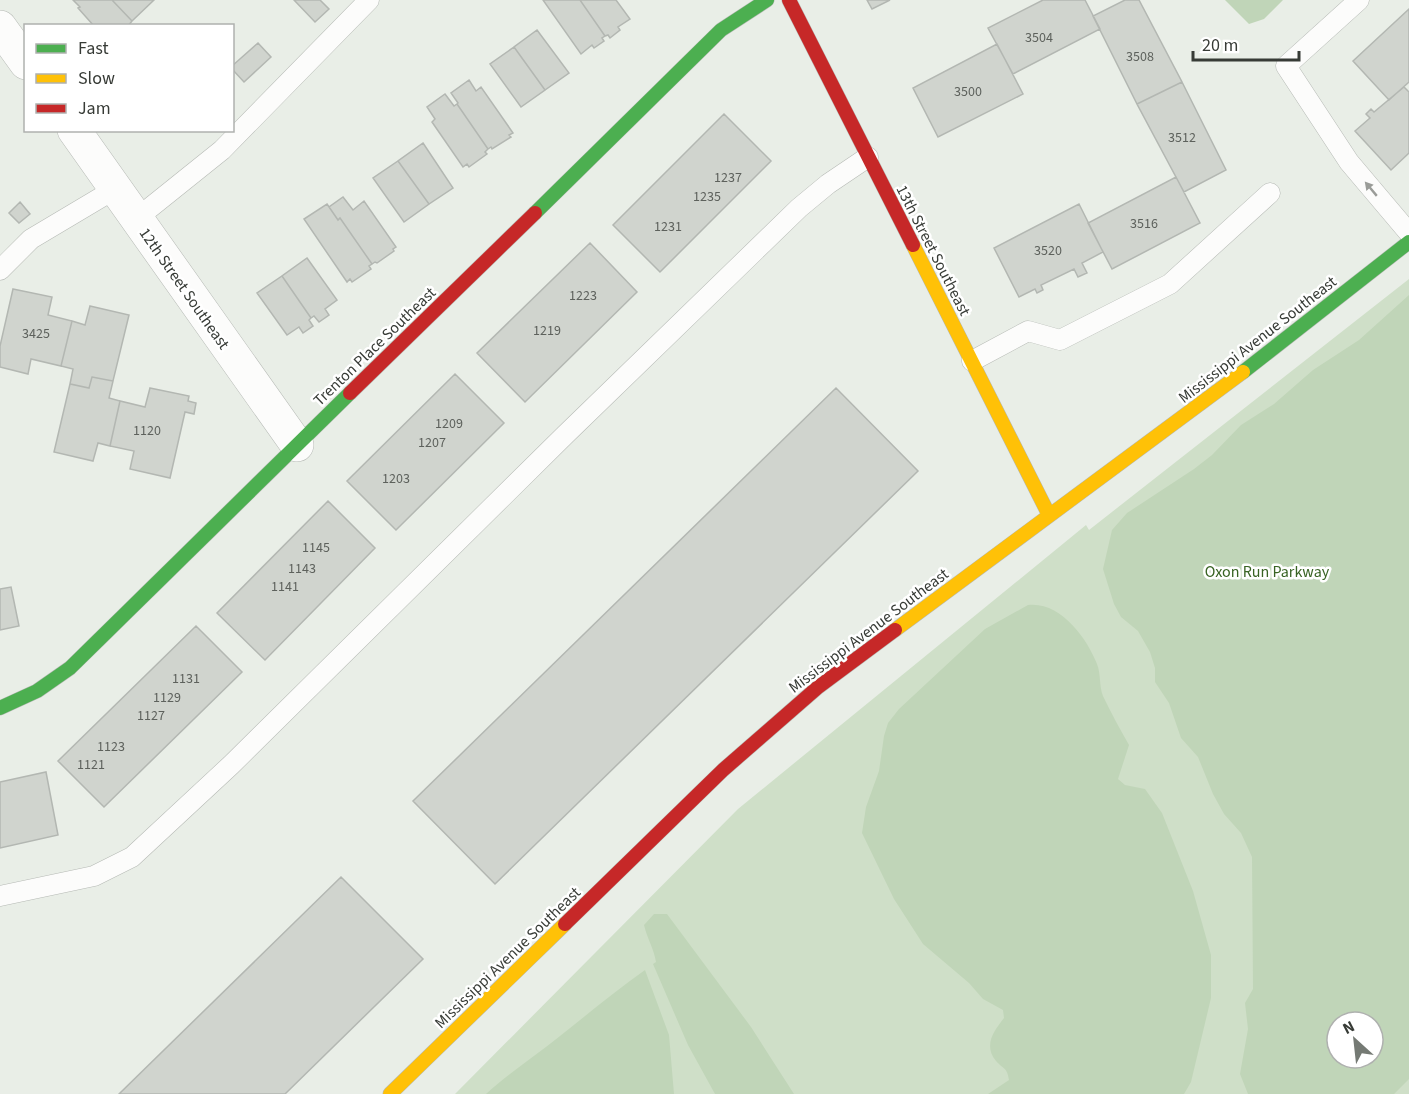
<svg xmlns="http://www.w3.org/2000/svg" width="1409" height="1094" viewBox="0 0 1409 1094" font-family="'Source Sans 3',sans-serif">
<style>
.green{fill:#cfdfc8;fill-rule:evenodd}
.forest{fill:#c0d5b8;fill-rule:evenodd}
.building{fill:#d0d4ce;stroke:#b3b7b2;stroke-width:1.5}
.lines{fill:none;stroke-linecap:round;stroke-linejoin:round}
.lane-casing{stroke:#b5b9b4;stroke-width:21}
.street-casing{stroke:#b5b9b4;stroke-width:34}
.fast-casing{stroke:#b5b9b4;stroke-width:15}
.slow-casing{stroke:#b5b9b4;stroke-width:15}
.jam-casing{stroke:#b5b9b4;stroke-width:15}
.lane{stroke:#fcfcfb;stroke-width:20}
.street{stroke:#fcfcfb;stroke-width:33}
.fast{stroke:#4caf50;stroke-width:14}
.slow{stroke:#ffc107;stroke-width:14}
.jam{stroke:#c62828;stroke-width:14}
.oneway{fill:#9a9c98}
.labels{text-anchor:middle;stroke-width:5;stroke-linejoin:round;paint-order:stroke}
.number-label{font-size:14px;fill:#5d615c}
.street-label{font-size:16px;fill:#373b36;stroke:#fff}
.park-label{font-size:16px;fill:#386323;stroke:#fff}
</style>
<rect width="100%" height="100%" fill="#e9eee7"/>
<path class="green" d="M 1409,279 L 1409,1094 L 455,1094 L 738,809 L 1086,525 L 1089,530 ZM 1337,1022 L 1373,1022 L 1373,1058 L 1337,1058 Z"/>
<path class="forest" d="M 1225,0 L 1283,0 L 1264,19 L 1249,24 Z
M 1409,295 L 1409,1079 L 1394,1094 L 1248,1094 L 1240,1074 L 1248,1029 L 1245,1003 L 1253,989 L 1252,857 L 1241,833 L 1224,814 L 1213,794 L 1198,757 L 1181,738 L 1169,703 L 1155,682 L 1155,668 L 1150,652 L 1138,631 L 1121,617 L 1114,604 L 1103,569 L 1112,530 L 1127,513 L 1194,469 L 1212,455 L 1241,425 L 1274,404 L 1313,370 L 1359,340 ZM 1337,1022 L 1373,1022 L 1373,1058 L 1337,1058 Z
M 1028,605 C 1060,601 1087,638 1097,664 C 1101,674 1099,686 1103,696 C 1111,713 1120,729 1129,745 L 1118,779 L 1125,785 L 1145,789 L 1162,813 L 1193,891 L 1211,955 L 1211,998 L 1191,1082 L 1184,1094 L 988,1094 L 1009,1080 C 1007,1067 1004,1070 996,1061 C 983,1045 994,1031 1004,1018 L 1003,1010 L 983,999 L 969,983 L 923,944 L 894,899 L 862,833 L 866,807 L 879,771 L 884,736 L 888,723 L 899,709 L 985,629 Z
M 654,914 L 667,914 L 751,1027 L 794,1094 L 715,1094 L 688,1045 L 653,964 L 656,962 C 654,949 647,938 644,925 Z
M 645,970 L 669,1035 L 674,1094 L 486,1094 C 509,1073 535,1056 560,1036 C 588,1014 615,991 645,970 Z"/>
<path class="building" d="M 73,0 L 112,0 L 132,21 L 128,26 L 94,26 L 78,8 L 80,7 Z
M 112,0 L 154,0 L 132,21 Z
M 294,0 L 320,0 L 329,9 L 315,22 Z
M 543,0 L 580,0 L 605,36 L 602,38 L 604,41 L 594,48 L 592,45 L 581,54 Z
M 580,0 L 616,0 L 630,19 L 618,27 L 620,30 L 610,38 L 608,35 L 605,36 Z
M 867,0 L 890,0 L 872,9 Z
M 1043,0 L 1085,0 L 1100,29 L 1013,74 L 988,28 Z
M 1125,0 L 1139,0 L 1182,82 L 1137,104 L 1093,16 Z
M 1409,9 L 1409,82 L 1389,100 L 1353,61 Z
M 537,30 L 569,73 L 545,90 L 514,47 Z
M 258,43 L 271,57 L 244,82 L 232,69 L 232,66 Z
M 997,44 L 1023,94 L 938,137 L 913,88 Z
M 514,47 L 545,90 L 521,107 L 490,64 Z
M 469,80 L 476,91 L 481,87 L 513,133 L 509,135 L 511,137 L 492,149 L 491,147 L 488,149 L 457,104 L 458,103 L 451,93 Z
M 1182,82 L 1226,170 L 1184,192 L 1137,104 Z
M 1404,87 L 1409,92 L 1409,153 L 1391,170 L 1355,131 L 1370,118 L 1366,114 L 1371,109 L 1374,112 Z
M 445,94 L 454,106 L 457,104 L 488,149 L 485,152 L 487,154 L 469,167 L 467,164 L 463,167 L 432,122 L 435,119 L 427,107 Z
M 724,114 L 771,161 L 660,272 L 613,225 Z
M 423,143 L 453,188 L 429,204 L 398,161 Z
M 398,161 L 429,204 L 404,222 L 373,178 Z
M 1176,177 L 1200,223 L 1112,269 L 1088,223 Z
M 343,197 L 353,210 L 364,201 L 396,247 L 393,249 L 394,251 L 377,263 L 375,262 L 372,264 L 340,218 L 338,220 L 329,207 Z
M 20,202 L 30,214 L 19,223 L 9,213 Z
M 327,204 L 338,220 L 340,218 L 372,264 L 369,266 L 371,269 L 352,282 L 350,279 L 347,282 L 304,219 Z
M 1079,204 L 1103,252 L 1082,263 L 1087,273 L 1078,277 L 1074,269 L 1041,285 L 1043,290 L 1037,293 L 1035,289 L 1019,297 L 994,248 Z
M 590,243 L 637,292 L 525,402 L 477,353 Z
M 307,258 L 337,300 L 325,309 L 329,315 L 319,322 L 314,316 L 311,318 L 282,276 Z
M 282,276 L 311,318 L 309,320 L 313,326 L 303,333 L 299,327 L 287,335 L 257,293 Z
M 13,289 L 52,297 L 48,315 L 72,321 L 61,366 L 31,359 L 28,374 L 0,367 L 0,346 Z
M 90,306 L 129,315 L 113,381 L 92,377 L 89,388 L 70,384 L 73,369 L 61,366 L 72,321 L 85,325 Z
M 455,374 L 504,423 L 396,530 L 347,481 Z
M 92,377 L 113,381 L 109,398 L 120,401 L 110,446 L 98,443 L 93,461 L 54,452 L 70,384 L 89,388 Z
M 150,388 L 189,396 L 188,401 L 196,403 L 194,414 L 185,412 L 170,478 L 130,469 L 134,451 L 110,446 L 120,401 L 145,407 Z
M 836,388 L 918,471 L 495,884 L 413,801 Z
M 328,501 L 375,548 L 265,660 L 217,613 Z
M 11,587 L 19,626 L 0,630 L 0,589 Z
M 196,626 L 242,672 L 104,807 L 58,761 Z
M 46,772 L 58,835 L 0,848 L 0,782 Z
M 341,877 L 423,959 L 285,1094 L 119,1094 Z"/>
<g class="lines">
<defs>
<path id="lane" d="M 1359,0 L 1286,66 L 1349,162 L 1409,233
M 136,219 L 222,150 L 369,0
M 0,270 L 31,239 L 115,189
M 972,361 L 1028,331 L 1060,340 L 1170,284 L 1270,193
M 0,896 L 94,876 L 132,857 L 231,765 L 565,435 L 799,208 L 828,184 L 868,157"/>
<path id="street" d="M 0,27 L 26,63
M 74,130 L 297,445"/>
<path id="fast" d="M 535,213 L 721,30 L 767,0
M 1243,372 L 1409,242
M 0,708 L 37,691 L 70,668 L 350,393"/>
<path id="slow" d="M 913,245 L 1049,515
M 895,630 L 1243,372
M 390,1094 L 565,924"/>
<path id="jam" d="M 789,0 L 913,245
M 350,393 L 535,213
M 565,924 L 723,770 L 817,688 L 895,630"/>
</defs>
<use href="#lane" class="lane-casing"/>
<use href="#street" class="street-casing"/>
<use href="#fast" class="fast-casing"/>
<use href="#slow" class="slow-casing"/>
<use href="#jam" class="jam-casing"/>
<use href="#lane" class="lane"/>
<use href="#street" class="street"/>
<use href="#fast" class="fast"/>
<use href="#slow" class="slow"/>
<use href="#jam" class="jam"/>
</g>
<defs><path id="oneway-solid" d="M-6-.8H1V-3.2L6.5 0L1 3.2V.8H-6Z" transform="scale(1.5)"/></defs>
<use class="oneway" href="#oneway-solid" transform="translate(1371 189) rotate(-130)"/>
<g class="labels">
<g class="number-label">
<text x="1039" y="42">3504</text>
<text x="1140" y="61">3508</text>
<text x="968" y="96">3500</text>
<text x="1182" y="142">3512</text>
<text x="728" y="182">1237</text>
<text x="707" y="201">1235</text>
<text x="1144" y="228">3516</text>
<text x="668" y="231">1231</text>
<text x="1048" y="255">3520</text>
<text x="583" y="300">1223</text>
<text x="547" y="335">1219</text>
<text x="36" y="338">3425</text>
<text x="449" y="428">1209</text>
<text x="147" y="435">1120</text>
<text x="432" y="447">1207</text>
<text x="396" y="483">1203</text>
<text x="316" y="552">1145</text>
<text x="302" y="573">1143</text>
<text x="285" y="591">1141</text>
<text x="186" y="683">1131</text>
<text x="167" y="702">1129</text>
<text x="151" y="720">1127</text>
<text x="111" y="751">1123</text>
<text x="91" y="769">1121</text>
</g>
<g class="street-label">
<text transform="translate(934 250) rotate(63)" y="6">13th Street Southeast</text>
<text transform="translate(185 288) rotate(55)" y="6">12th Street Southeast</text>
<text transform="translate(1257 339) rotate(-38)" y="6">Mississippi Avenue Southeast</text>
<text transform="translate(374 346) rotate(-44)" y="6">Trenton Place Southeast</text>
<text transform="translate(868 630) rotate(-37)" y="6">Mississippi Avenue Southeast</text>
<text transform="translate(507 957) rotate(-44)" y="6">Mississippi Avenue Southeast</text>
</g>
<g class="park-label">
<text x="1267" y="577">Oxon Run Parkway</text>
</g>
</g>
<rect x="24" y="24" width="210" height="108" fill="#ffffff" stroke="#afb1af" stroke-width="1.5"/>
<rect x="36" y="44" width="30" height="9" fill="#4caf50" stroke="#afb1af" stroke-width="1.5"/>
<text x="78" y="54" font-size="18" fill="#373b36">Fast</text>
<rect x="36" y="74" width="30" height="9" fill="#ffc107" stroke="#afb1af" stroke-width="1.5"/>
<text x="78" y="84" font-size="18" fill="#373b36">Slow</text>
<rect x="36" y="104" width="30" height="9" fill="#c62828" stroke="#afb1af" stroke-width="1.5"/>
<text x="78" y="114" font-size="18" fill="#373b36">Jam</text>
<g transform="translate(1355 1040) rotate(333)"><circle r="28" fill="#ffffff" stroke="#afb1af" stroke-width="1.5"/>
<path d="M0-4.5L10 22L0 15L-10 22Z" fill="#757a74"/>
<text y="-9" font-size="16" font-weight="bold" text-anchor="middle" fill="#373b36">N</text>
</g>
<path d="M1193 51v9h106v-9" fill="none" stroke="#373b36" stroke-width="3"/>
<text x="1202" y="51" font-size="18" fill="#373b36" stroke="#ffffff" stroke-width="4.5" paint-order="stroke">20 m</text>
</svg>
